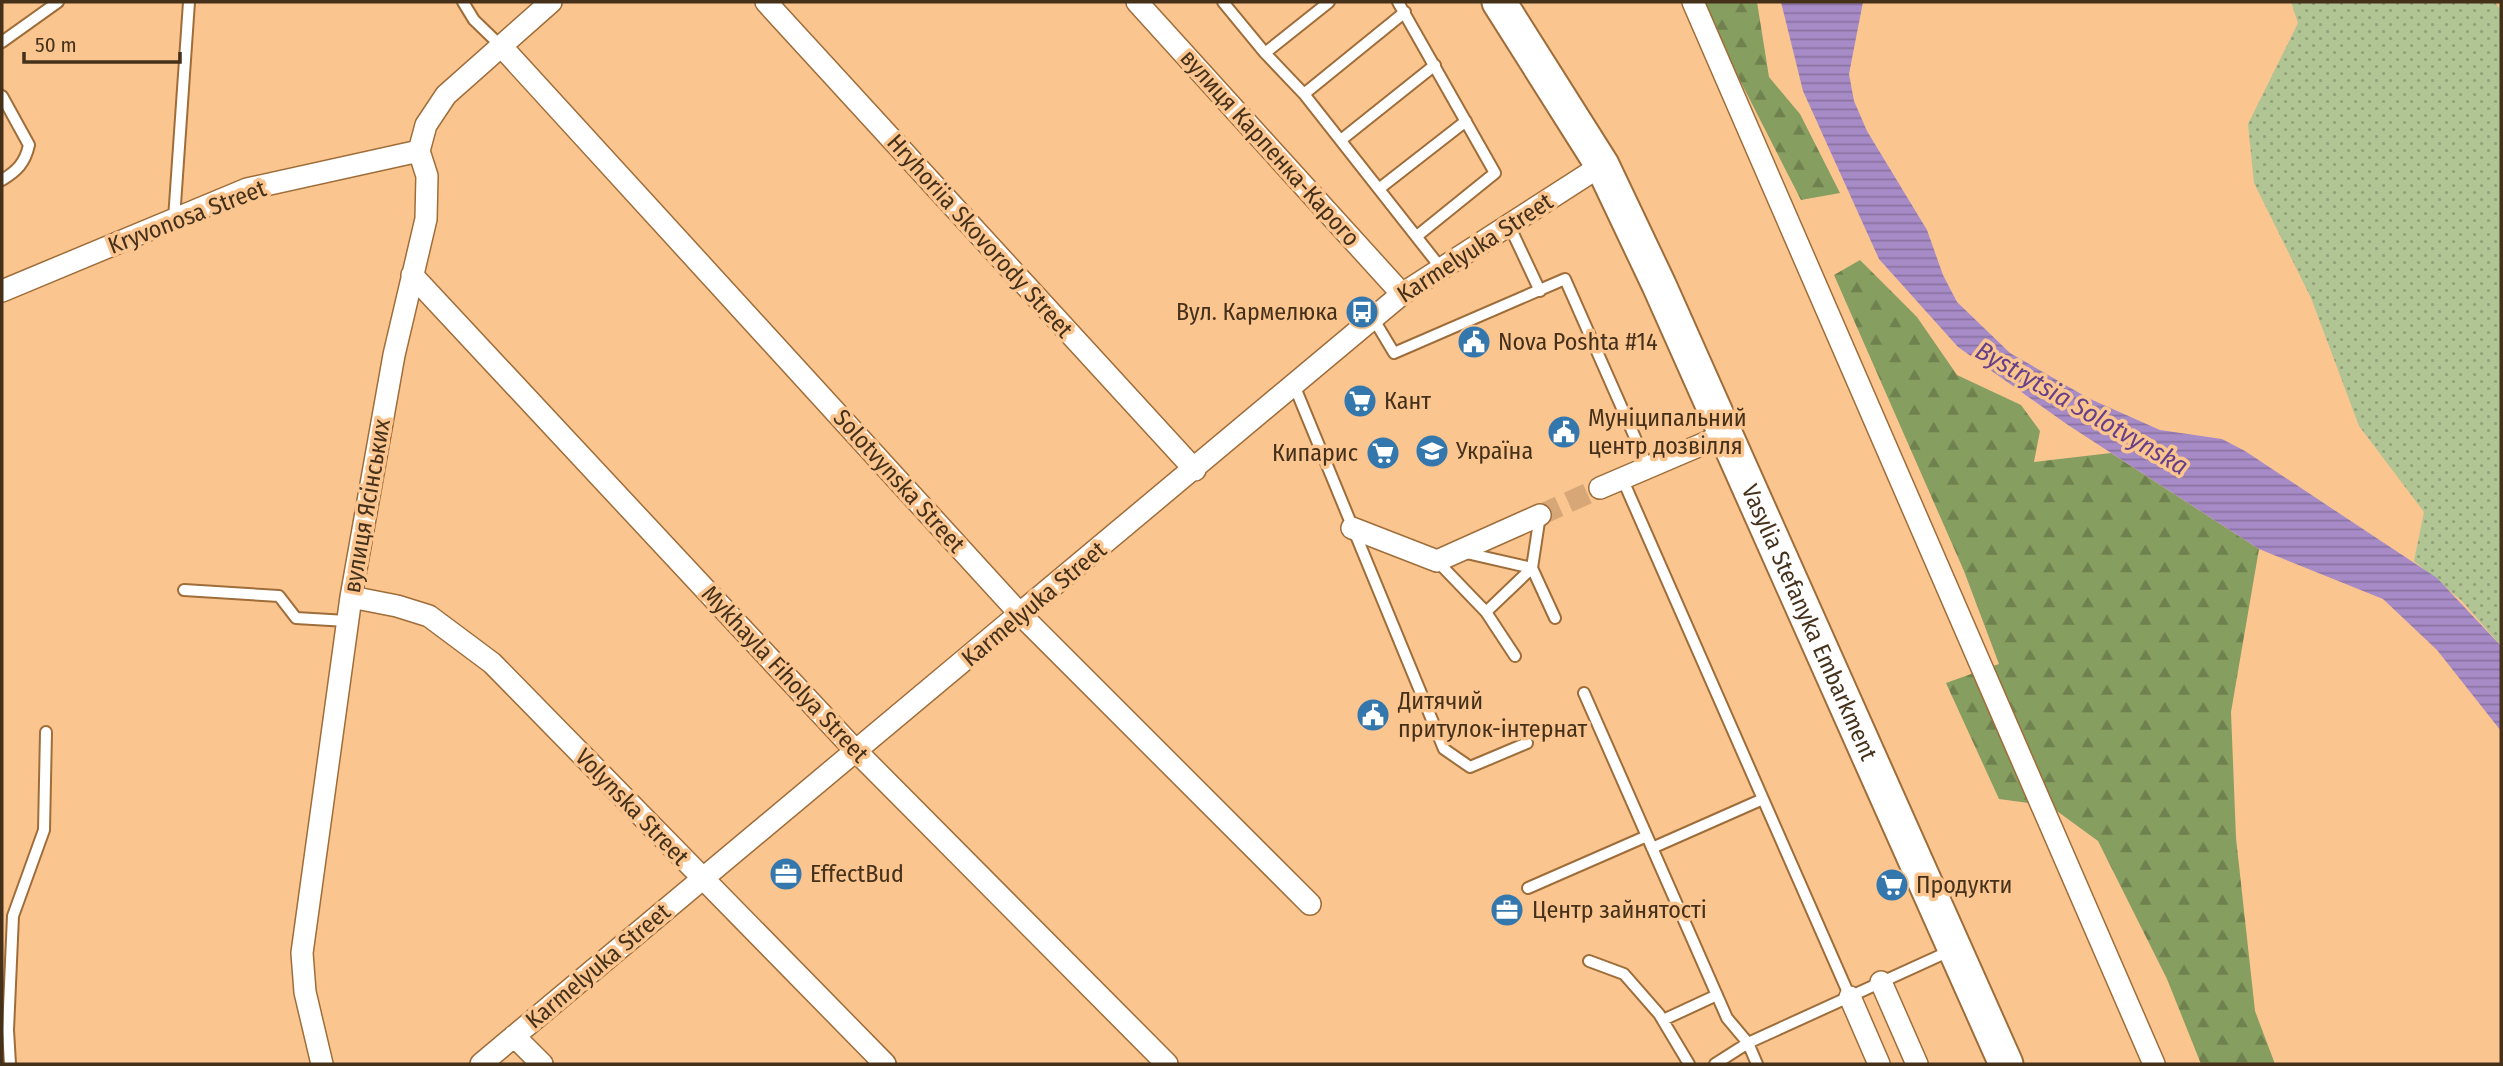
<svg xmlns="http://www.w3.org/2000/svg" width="2503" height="1066" viewBox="0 0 2503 1066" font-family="'Fira Sans Condensed',sans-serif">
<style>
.grass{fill:url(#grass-dots)}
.forest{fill:url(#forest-firs)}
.water{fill:url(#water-rules)}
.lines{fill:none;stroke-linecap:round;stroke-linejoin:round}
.street-tunnel{stroke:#d7a778;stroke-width:21;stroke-dasharray:21 10;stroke-linecap:butt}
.lane-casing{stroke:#9e6d39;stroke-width:14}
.street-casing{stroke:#9e6d39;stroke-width:24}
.primary-casing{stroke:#9e6d39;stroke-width:37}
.lane{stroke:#fff;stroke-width:10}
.street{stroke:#fff;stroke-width:21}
.primary{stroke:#fff;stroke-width:33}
.labels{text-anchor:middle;stroke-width:7;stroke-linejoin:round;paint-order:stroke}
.street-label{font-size:24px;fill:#45301a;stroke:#fbc590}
.poi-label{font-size:24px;fill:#45301a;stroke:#fbc590;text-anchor:start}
.water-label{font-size:26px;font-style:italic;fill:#66408a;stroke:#fbc590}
</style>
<defs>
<pattern id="grass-dots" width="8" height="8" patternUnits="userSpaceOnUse" patternTransform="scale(1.75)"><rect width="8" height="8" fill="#b1c494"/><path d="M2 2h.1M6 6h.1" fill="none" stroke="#92a078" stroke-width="1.8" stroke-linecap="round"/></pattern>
<pattern id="forest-firs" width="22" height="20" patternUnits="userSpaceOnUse" patternTransform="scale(1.75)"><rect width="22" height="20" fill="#869e5f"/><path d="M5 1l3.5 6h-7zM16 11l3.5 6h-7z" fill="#6f814e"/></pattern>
<pattern id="water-rules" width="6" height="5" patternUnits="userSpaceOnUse" patternTransform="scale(1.75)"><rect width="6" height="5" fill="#a78bc7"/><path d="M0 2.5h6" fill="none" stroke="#8a72a1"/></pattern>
</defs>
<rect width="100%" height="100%" fill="#fbc590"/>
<path class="grass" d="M 2291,2 L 2495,2 L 2501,11 L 2501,646 L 2462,601 L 2414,561 L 2424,512 L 2359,426 L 2311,298 L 2254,183 L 2248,124 L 2298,23 Z"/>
<path class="forest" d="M 1700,2 L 1757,2 L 1769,77 L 1800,114 L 1840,193 L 1801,200 Z
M 1860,260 L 1917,317 L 1957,375 L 2021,405 L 2040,431 L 2034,462 L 2111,453 L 2259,549 L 2231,712 L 2236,838 L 2255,1011 L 2275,1064 L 2201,1064 L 2167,979 L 2098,841 L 2050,806 L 1999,799 L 1946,683 L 1999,664 L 1964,571 L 1834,275 Z"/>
<path class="water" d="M 1781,2 L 1863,2 L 1849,74 L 1854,101 L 1867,131 L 1927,230 L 1943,275 L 1957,302 L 2010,353 L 2088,398 L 2160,430 L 2222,439 L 2245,451 L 2437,578 L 2501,646 L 2501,731 L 2437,650 L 2383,599 L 2259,549 L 2068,425 L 1958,347 L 1879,259 L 1803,91 Z"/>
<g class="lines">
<path class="street-tunnel" d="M 1540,515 L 1600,488"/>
<defs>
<path id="lane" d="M 463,2 L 474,20 L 502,47
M 1223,2 L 1265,53 L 1304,94 L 1441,268
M 1398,2 L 1495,173 L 1417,236
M 2,42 L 58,2
M 1265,53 L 1329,2
M 1304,94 L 1405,12
M 2,96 L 29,145 C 25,163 17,171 2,180
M 1341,140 L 1435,65
M 1380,188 L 1466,121
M 174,219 L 189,2
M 1509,225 L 1540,291
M 1373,318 L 1394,353 L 1565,279 L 1648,467
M 1294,385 L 1444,749 L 1470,767 L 1527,743
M 1622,478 L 1850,997
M 1462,552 L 1532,568 L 1555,618
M 1437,561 L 1486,612 L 1515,656
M 184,590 L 279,596 L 296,618 L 347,621
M 1486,612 L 1532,568 L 1540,515
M 1584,693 L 1727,1018 L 1748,1043 L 1757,1064
M 1652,848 L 1763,799
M 1528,888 L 1647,836
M 1589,961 L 1624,974 L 1659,1014 L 1689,1064
M 1663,1020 L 1717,995
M 10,1064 L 8,1030 L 13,916 L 44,830 L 46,732
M 1715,1064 L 1748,1043 L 1952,950"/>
<path id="street" d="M 766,2 L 1195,470
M 1137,2 L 1402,294
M 1693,2 L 2154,1064
M 502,47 L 1021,615 L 1310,904
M 412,275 L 855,750 L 1167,1064
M 2,291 L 247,189 L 419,151
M 1600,488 L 1724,435
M 1352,528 L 1437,561 L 1540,515
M 351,597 L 397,606 L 429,616 L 492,663 L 885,1064
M 1881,982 L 1917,1064
M 1850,997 L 1879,1064
M 514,1036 L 542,1064
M 322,1064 L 305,992 L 302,953 L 351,597 L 394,355 L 426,219 L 427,176 L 419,151 L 426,125 L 446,95 L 551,2
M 481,1064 L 1402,294 L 1602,165"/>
<g id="primary">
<path id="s1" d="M 1499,2 L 1602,165 L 1659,285 L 2006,1064"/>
</g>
</defs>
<use href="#lane" class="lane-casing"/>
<use href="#street" class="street-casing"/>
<use href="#primary" class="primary-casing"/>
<use href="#lane" class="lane"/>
<use href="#street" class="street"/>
<use href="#primary" class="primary"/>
</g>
<defs>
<symbol id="bus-disc" viewBox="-11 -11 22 22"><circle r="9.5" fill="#3477ad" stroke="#fbc590"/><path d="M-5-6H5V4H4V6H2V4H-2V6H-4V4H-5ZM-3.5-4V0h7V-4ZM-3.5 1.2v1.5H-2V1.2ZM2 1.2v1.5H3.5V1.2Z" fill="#fff"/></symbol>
<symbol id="civic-disc" viewBox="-11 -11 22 22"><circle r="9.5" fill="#3477ad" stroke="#fbc590"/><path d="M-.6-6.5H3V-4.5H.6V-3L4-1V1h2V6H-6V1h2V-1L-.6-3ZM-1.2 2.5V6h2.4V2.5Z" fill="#fff"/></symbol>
<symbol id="supermarket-disc" viewBox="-11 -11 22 22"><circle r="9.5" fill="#3477ad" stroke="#fbc590"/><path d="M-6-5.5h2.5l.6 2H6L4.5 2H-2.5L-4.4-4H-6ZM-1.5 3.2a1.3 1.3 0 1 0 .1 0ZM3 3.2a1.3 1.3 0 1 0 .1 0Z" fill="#fff"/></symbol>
<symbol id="university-disc" viewBox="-11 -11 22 22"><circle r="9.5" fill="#3477ad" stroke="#fbc590"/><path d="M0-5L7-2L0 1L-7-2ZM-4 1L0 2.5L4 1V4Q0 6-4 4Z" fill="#fff"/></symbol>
<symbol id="office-disc" viewBox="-11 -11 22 22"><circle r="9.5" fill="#3477ad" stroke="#fbc590"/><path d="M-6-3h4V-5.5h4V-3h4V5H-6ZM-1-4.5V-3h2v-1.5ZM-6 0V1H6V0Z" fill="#fff"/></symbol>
</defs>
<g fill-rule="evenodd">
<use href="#bus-disc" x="1343" y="293" width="38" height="38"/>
<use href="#civic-disc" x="1455" y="323" width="38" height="38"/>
<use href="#supermarket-disc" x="1341" y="382" width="38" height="38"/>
<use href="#civic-disc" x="1545" y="413" width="38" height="38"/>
<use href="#university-disc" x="1413" y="432" width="38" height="38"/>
<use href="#supermarket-disc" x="1364" y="434" width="38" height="38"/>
<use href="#civic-disc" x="1354" y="696" width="38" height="38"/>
<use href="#office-disc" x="767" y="855" width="38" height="38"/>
<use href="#supermarket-disc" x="1873" y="866" width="38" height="38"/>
<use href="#office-disc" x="1488" y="891" width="38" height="38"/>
</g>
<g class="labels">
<g class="street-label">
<text transform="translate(1270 148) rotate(48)" y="8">вулиця Карпенка-Карого</text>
<text transform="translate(187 217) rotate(-21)" y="8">Kryvonosa Street</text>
<text transform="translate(980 236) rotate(48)" y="8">Hryhoriia Skovorody Street</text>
<text transform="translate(1475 248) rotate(-33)" y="8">Karmelyuka Street</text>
<text transform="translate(899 481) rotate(48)" y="8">Solotvynska Street</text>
<text transform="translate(367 506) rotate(-80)" y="8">вулиця Ясінських</text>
<text transform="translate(1034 604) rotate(-40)" y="8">Karmelyuka Street</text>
<text dy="8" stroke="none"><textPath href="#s1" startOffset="695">Vasylia Stefanyka Embarkment</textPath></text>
<text transform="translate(785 674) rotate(47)" y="8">Mykhayla Fiholya Street</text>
<text transform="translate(632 807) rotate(46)" y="8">Volynska Street</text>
<text transform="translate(598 966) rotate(-40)" y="8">Karmelyuka Street</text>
</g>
<g class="poi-label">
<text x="1338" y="320" text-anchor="end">Вул. Кармелюка</text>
<text x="1498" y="350">Nova Poshta #14</text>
<text x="1384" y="409">Кант</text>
<text x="1588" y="426">Муніципальний<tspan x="1588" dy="28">центр дозвілля</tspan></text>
<text x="1456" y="459">Україна</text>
<text x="1358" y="461" text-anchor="end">Кипарис</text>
<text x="1398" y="709">Дитячий<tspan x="1398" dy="28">притулок-інтернат</tspan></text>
<text x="810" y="882">EffectBud</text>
<text x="1916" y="893">Продукти</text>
<text x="1532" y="918">Центр зайнятості</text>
</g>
<g class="water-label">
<text transform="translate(2082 408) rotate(30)" y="9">Bystrytsia Solotvynska</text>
</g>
</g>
<rect width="2503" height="1066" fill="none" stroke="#45301a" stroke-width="7"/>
<path d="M24 52v10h156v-10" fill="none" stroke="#45301a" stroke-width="3.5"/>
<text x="35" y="52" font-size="21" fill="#45301a" stroke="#fbc590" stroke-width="5" paint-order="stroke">50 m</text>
</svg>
